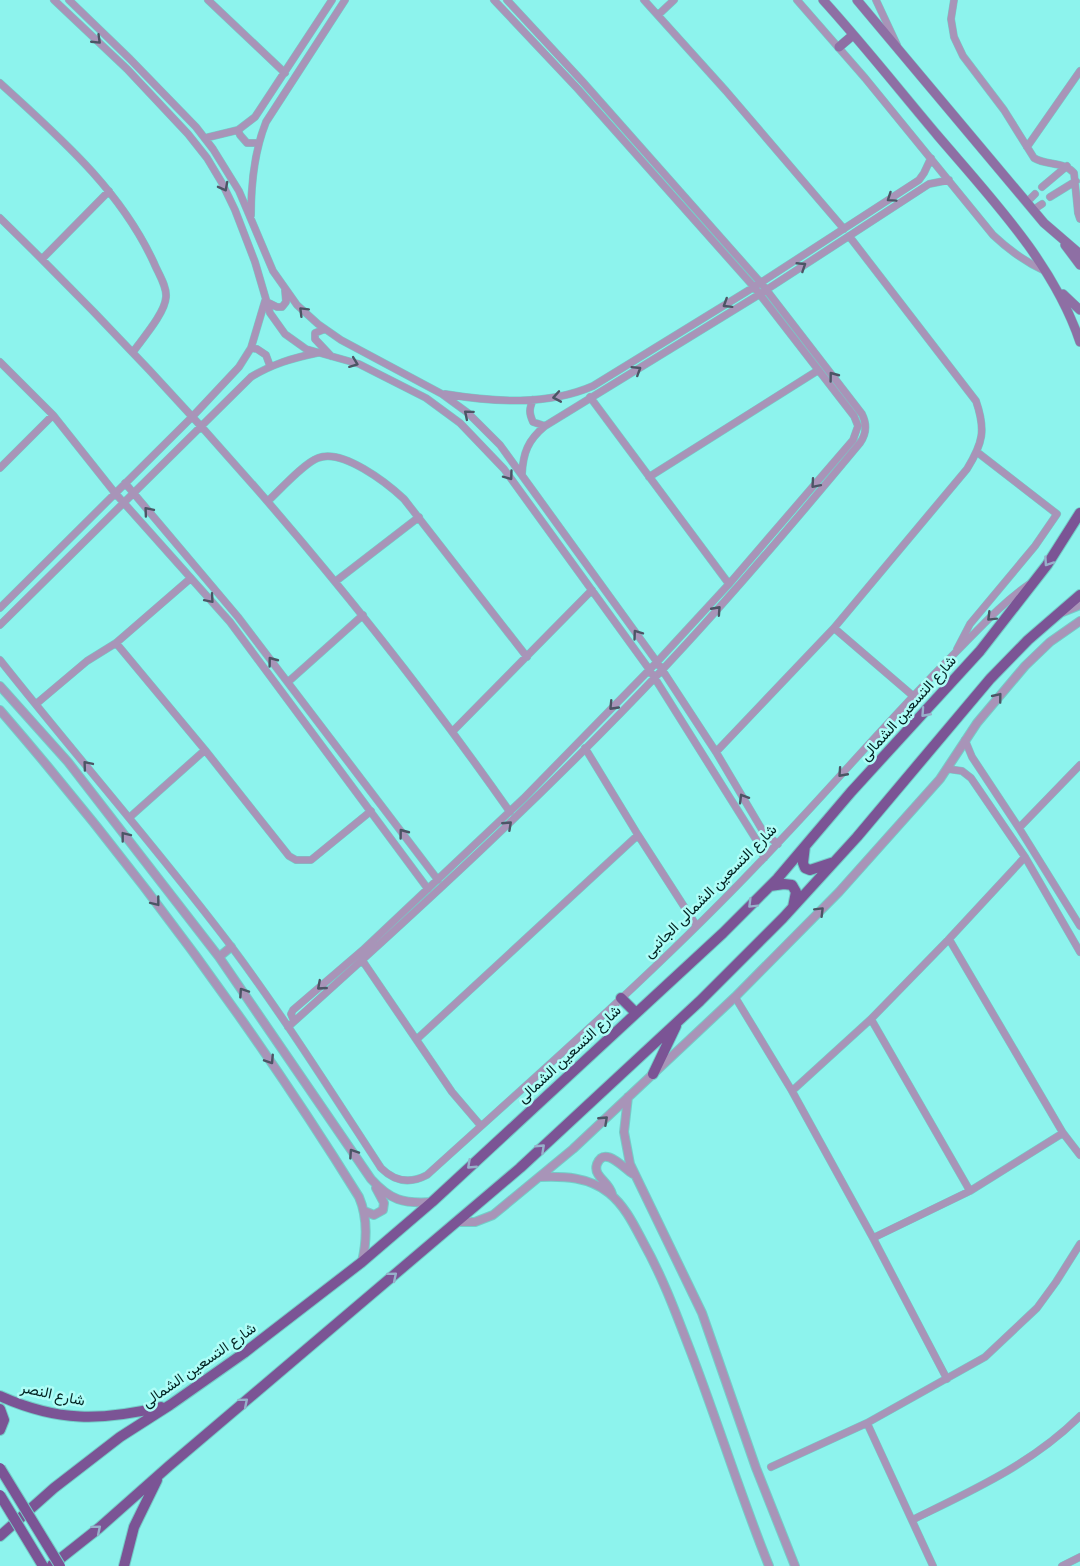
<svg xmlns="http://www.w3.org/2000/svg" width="1080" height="1566" viewBox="0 0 1080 1566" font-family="'IBM Plex Serif',Vazirmatn,serif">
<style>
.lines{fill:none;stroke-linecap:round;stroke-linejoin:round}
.minor-casing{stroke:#74cdc8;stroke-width:8}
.tertiary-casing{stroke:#74cdc8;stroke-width:10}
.secondary-casing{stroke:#74cdc8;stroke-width:10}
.primary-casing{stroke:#74cdc8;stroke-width:12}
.minor{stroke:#a894b8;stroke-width:7}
.tertiary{stroke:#a894b8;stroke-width:8}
.secondary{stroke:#8e6fa4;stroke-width:9}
.primary{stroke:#7b5495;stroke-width:10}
.primary-bridge-casing{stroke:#74cdc8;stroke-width:12;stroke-linecap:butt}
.primary-bridge{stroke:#7b5495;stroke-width:10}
.oneway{stroke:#4c5565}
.oneway2{stroke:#97b1cb}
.labels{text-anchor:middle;stroke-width:5;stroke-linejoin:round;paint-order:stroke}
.street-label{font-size:15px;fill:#012221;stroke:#aefdf7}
</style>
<rect width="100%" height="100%" fill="#8df3ed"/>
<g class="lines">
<defs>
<path id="minor" d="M 54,0 L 127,69 L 188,134 L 207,158 L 222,183 L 235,210 L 255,262 L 270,313 L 285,334 L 306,349 L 359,364 L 426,398 L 460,423 L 504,469 L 649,669 L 757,841 L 764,858
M 69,0 L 130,59 L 196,127 L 213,149 L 239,191 L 273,271 L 297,305 L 318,324 L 341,340 L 442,394 L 468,413 L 500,445 L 657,662 L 716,752 L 764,833 L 778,844
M 208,0 L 285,73
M 644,0 L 726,91 L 844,229
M 797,0 L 865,78 L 993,235 C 1009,250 1025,262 1045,271
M 876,0 L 897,45
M 954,0 L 951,19 L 954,37 L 963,56 L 1004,110 L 1034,158 C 1047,166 1064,161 1074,173 L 1078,213 L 1080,219
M 658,15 L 674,0
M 0,83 C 59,137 120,189 154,263 C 158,273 167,286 166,297 C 165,313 143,338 133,352
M 238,130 L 240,135 L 247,143 L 258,143
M 205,138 L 238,130 L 255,117 L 332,0
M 1027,147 L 1080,71
M 1042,187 L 1067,166
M 1050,197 L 1076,181
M 1027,202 L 1035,194
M 1033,210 L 1042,204
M 251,215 C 251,182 254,152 266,122 L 345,0
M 0,218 C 187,400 359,597 510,812
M 42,259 L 109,191
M 325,329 L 315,333 L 315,339 L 331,356
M 251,348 L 257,349 L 266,355 L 270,366
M 0,362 L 53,415 L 115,493 L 230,622 L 428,889
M 445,394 C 494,402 547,406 593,386 L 754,287 L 919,180 L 924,173 L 931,158
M 590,397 L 729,584
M 533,400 C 529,409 529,413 533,422 L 545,426
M 0,468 L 53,415
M 522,474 C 523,453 528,440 545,426 L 760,294 L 929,184 L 949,180
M 649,477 L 817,371
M 125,483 L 238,617 L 438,880
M 268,501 C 280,490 304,463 318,458 C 342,448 387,483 404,499 L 527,657
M 336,581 L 419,517
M 0,608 L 193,416 L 239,367 L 251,348 L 265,301 L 277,307 L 282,307 L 286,302 L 285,290
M 0,625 L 251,377 C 272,364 293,358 317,353
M 834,628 L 912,695
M 116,643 L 205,750 L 289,856 L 296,860 L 311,860 L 371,811
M 957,649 L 970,624 L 1035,546 L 1057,514 L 977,452
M 0,660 C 76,756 157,848 231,946 C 284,1017 332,1093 381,1168 C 395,1182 410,1184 427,1175 C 546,1067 667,962 776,845 C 837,781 893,715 955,653 C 979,629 1001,604 1028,585
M 288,682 L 363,615
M 36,704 L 87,661 L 116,643 L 191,578
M 453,731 L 592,590
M 965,740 L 972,757 L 1019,828 L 1080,926
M 585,748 L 638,835 L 696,925
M 716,752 L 834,628 L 967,469 C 983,443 986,430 976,401 L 849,236
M 948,769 L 962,771 L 971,778 L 1025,857 L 1080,952
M 130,817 L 205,750
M 1019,828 L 1080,765
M 949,939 L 1063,1133 L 1080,1155
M 362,960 L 452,1092 L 481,1126
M 735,997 L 792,1091 L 873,1238 L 947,1379
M 871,1019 L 970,1191
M 294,1021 L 291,1014 L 293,1010 L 364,949 L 524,798 L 657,662 L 729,584 L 853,440 L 858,426 L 854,416 L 754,287 L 577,88 L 494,0
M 288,1027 C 416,912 544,795 663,669 C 732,596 796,520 860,443 C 867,433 867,424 862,414 L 761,283 L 583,82 L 507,0
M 417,1039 L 638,835
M 792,1091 L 871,1019 L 949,939 L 1025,857
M 873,1238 L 970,1191 L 1063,1133
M 867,1423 L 933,1566
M 771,1467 L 867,1423 L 985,1357 L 1037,1308 L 1056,1282 L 1080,1244
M 912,1520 C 971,1491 1032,1464 1080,1416
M 1062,1566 L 1080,1557"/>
<path id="tertiary" d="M 1063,612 L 1080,605
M 0,686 L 68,762 L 219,957 L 371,1179 C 390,1200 403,1204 432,1202
M 0,710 C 132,863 252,1025 359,1197 C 368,1218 367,1240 362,1262
M 219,957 L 231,947
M 628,1097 L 624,1132 L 630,1164 L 702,1313 L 756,1468 L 795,1566
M 540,1177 C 564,1176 589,1177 609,1193 C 625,1206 634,1225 643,1242 C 661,1274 674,1308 687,1342 C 716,1416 739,1492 769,1566
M 612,1194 C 609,1184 602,1181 598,1174 C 596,1171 596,1167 597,1164 C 605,1145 624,1169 633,1174
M 364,1211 L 374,1215 L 383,1210 L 384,1203 L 376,1188
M 457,1222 L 475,1222 L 493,1215 L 573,1149 L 735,997 L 839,892 L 940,779 L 977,723 L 1025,666 L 1050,642 L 1080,621"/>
<path id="secondary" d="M 823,0 C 863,44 900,91 938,136 C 991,198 1054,264 1080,342
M 857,0 L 1044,223 L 1080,254
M 839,47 L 853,35
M 1065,245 L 1080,265
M 1063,294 L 1080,310"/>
<path id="primary" d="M 805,846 L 803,863 L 805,868 L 810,870 L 834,862
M 770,886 L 784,884 L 792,885 L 796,892 L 793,907
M 621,998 L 636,1013
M 653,1074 L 676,1026
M 0,1396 C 58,1422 101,1421 161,1407
M 0,1409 L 4,1420 L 0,1430
M 0,1536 L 54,1488 L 120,1437 L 170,1405 L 244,1353 L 362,1262 L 432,1202 L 723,933 L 777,879 L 851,792 L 980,651 L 1047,565 L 1080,513
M 51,1566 L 99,1528 L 169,1466 L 520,1168 L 700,1001 L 783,918 L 857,837 L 990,679 L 1028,640 L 1080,595
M 124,1566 L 134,1527 L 157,1480"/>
</defs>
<use href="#minor" class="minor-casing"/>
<use href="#tertiary" class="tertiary-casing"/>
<use href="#secondary" class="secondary-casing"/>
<use href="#primary" class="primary-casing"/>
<use href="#minor" class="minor"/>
<use href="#tertiary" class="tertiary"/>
<use href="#secondary" class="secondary"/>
<use href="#primary" class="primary"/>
<defs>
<path id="primary-bridge" d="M 0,1468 L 60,1566
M 0,1495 L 43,1566"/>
</defs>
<use href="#primary-bridge" class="primary-bridge-casing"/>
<use href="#primary-bridge" class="primary-bridge"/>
</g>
<defs><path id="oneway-chevron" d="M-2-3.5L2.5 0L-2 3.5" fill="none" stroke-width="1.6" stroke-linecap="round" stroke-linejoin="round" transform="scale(1.5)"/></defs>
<g class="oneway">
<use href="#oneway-chevron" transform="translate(97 40) rotate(44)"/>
<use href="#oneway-chevron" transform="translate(224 187) rotate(62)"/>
<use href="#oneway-chevron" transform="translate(891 198) rotate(146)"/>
<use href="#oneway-chevron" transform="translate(802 266) rotate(-33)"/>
<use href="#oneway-chevron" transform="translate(727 304) rotate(148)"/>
<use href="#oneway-chevron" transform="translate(303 311) rotate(-135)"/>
<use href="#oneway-chevron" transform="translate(354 363) rotate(21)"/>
<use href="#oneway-chevron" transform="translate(637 370) rotate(-32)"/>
<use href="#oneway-chevron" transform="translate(833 376) rotate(-127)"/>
<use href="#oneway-chevron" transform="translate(557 397) rotate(170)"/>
<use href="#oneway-chevron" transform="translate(468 414) rotate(-140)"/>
<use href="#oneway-chevron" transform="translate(509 476) rotate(54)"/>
<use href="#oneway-chevron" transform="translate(815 484) rotate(131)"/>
<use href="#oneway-chevron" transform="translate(148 511) rotate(-130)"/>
<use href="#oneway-chevron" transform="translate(210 599) rotate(49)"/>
<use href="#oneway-chevron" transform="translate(717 610) rotate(-48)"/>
<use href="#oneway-chevron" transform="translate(991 617) rotate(135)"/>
<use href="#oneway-chevron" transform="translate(637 634) rotate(-126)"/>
<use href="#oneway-chevron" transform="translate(272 661) rotate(-127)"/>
<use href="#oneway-chevron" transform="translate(998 697) rotate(-51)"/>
<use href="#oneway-chevron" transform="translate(613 706) rotate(134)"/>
<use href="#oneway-chevron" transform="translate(87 765) rotate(-130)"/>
<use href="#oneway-chevron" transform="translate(842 773) rotate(132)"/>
<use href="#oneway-chevron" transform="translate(743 798) rotate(-121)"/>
<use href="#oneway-chevron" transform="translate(508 825) rotate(-43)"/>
<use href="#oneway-chevron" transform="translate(403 833) rotate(-127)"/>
<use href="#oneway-chevron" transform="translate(125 836) rotate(-128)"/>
<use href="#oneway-chevron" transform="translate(156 902) rotate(52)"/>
<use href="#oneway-chevron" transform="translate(820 911) rotate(-45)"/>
<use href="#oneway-chevron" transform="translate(321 986) rotate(139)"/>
<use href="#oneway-chevron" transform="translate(243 992) rotate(-124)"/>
<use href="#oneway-chevron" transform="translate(270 1060) rotate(57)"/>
<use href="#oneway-chevron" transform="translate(604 1120) rotate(-43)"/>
<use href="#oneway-chevron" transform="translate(353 1153) rotate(-124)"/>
</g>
<g class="oneway2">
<use href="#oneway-chevron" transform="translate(1048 562) rotate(124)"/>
<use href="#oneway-chevron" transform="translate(925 713) rotate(132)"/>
<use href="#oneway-chevron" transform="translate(752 904) rotate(135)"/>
<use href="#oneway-chevron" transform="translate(541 1148) rotate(-43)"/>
<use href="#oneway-chevron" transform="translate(471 1165) rotate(137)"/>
<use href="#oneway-chevron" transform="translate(393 1276) rotate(-40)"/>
<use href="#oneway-chevron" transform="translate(244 1402) rotate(-40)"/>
<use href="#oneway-chevron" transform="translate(97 1529) rotate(-40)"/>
</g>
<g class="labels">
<g class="street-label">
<text transform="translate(908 708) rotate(-48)" y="5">شارع التسعين الشمالى</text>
<text transform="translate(710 891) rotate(-45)" y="5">شارع التسعين الشمالى الجانبى</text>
<text transform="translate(569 1054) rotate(-43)" y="5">شارع التسعين الشمالى</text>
<text transform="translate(199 1365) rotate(-35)" y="5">شارع التسعين الشمالى</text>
<text transform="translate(53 1394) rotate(12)" y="5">شارع النصر</text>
</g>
</g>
</svg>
